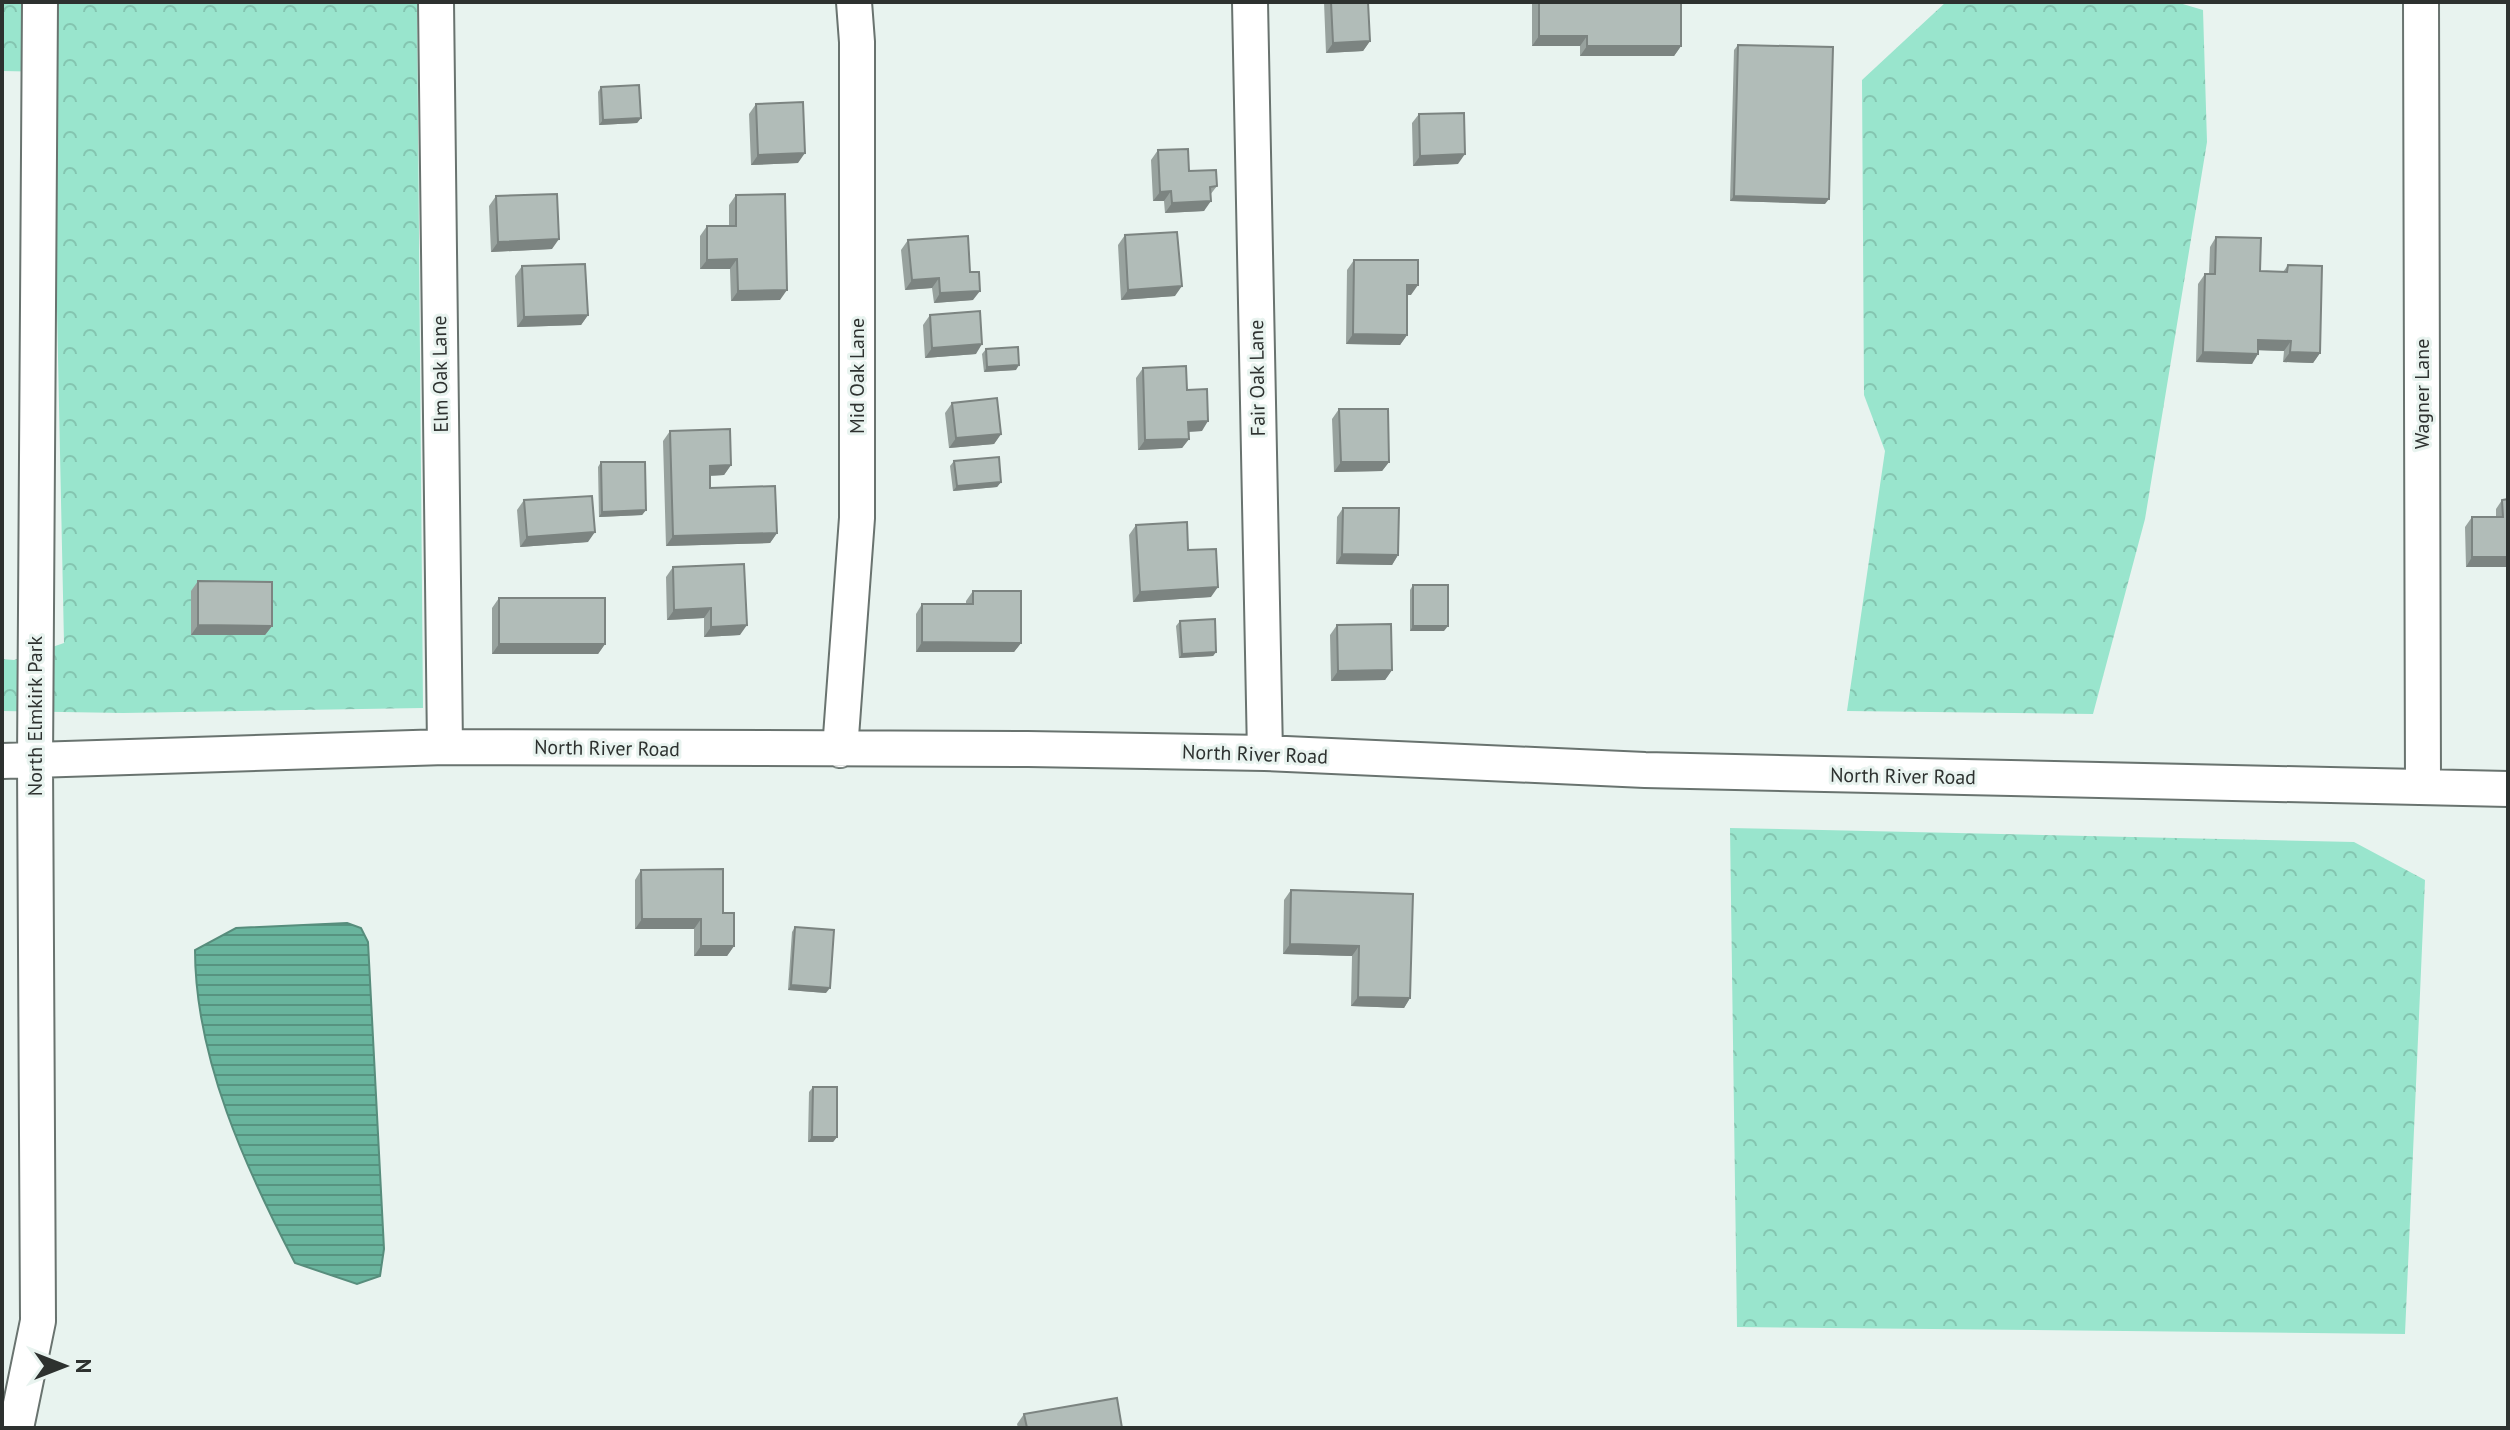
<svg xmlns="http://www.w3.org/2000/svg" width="2510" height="1430" viewBox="0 0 2510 1430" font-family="'PT Sans',sans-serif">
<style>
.forest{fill:url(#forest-crowns)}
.water{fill:url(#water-rules);stroke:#578d7c;stroke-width:2}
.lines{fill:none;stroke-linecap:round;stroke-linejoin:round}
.minor-casing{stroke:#69736f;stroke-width:38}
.minor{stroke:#fff;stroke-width:34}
.wall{fill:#98a29e}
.shaded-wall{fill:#7c8481}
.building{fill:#b1bcb8;stroke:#7c8481;stroke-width:2}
.labels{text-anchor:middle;stroke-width:6;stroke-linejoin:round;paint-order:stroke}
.street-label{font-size:20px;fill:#2d312f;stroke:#e8f3ef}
</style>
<defs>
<pattern id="forest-crowns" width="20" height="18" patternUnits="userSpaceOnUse" patternTransform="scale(2)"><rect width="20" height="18" fill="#99e5cd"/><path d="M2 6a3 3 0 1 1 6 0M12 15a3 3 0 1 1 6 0" fill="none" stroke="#84c5b0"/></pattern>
<pattern id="water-rules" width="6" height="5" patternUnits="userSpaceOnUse" patternTransform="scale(2)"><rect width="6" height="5" fill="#69b49d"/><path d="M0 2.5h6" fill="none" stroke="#579380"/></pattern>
</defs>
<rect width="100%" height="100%" fill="#e8f3ef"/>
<path class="forest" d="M 2,2 L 417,2 L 423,708 L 123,713 L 2,711 L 2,659 L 14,660 L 64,643 L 52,72 L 2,71 Z
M 1946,2 L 2176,2 L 2203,10 L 2207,142 L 2145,519 L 2093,714 L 1847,711 L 1885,451 L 1864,395 L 1862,80 Z
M 1730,828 L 2354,842 L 2425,880 L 2405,1334 L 1737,1327 Z"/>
<path class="water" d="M 347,923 L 361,928 L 368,942 L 384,1249 L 380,1276 L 357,1284 L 295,1263 C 246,1169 195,1058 195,950 L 236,928 Z"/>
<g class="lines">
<defs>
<path id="minor" d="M 436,2 L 445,747
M 1250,2 L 1265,753
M 2421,2 L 2423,787
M 840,750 L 857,518 L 857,42 L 854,2
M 2,761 L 445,747 L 1028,749 L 1265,753 L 1645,770 L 2508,789
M 16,1428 L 38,1321 L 35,762 L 40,2"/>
</defs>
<use href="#minor" class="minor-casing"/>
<use href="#minor" class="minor"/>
</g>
<path class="wall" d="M 1324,2 L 1368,2 L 1370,41 L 1363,51 L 1326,53 Z
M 1532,2 L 1681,2 L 1681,46 L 1674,56 L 1580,56 L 1580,46 L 1532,46 Z
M 1738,45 L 1825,204 L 1730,201 L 1734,50 Z
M 601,87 L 641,118 L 637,123 L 599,125 L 598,92 Z
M 756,104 L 798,163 L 751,165 L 749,114 Z
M 1419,114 L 1458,164 L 1413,166 L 1412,123 Z
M 1158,150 L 1189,171 L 1217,186 L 1210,195 L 1204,211 L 1165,213 L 1164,201 L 1153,201 L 1151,160 Z
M 736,195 L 780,300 L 731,301 L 730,269 L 700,269 L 700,236 L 707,226 L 729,226 L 729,205 Z
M 496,196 L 552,249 L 491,252 L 489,206 Z
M 1125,235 L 1175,296 L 1121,300 L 1118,245 Z
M 2216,237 L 2260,271 L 2283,272 L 2288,265 L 2320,353 L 2313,363 L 2283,362 L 2284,351 L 2258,350 L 2252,364 L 2196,362 L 2198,284 L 2205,274 L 2209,274 L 2210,247 Z
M 908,240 L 973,300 L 934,303 L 932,288 L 905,290 L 901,250 Z
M 1354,260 L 1411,295 L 1407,295 L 1407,335 L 1400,345 L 1346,344 L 1347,270 Z
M 522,266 L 588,315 L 581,325 L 517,327 L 515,276 Z
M 930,315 L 976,354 L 925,358 L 923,325 Z
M 986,349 L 1016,370 L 984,372 L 982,354 Z
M 1143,368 L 1187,390 L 1202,431 L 1189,432 L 1189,439 L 1182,448 L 1138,450 L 1136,378 Z
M 952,403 L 1001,434 L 994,444 L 949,448 L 945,413 Z
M 1339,409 L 1389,462 L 1382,471 L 1334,472 L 1332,419 Z
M 670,431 L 731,465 L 724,475 L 710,476 L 710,488 L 777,533 L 770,543 L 666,546 L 663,441 Z
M 954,461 L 1001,482 L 997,487 L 953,491 L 950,466 Z
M 601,462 L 646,510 L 642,515 L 599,517 L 598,467 Z
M 2508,499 L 2508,567 L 2466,567 L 2465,527 L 2472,517 L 2496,517 L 2496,509 L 2502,500 Z
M 524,500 L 588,542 L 520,547 L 517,510 Z
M 1343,508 L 1398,555 L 1392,565 L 1336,564 L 1337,517 Z
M 1136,525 L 1188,550 L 1211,597 L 1133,602 L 1129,535 Z
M 673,567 L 740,635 L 704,637 L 704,618 L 667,620 L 666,577 Z
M 198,581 L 272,626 L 265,635 L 191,635 L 191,591 Z
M 1413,585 L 1444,631 L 1410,631 L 1410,590 Z
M 973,591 L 1021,643 L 1014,652 L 916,652 L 916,614 L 922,604 L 966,604 L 966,601 Z
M 499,598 L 605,644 L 598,654 L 492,654 L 492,608 Z
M 1180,621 L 1216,652 L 1213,656 L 1179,658 L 1176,626 Z
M 1337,625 L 1392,670 L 1385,680 L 1331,681 L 1330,635 Z
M 641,870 L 723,913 L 734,946 L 727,956 L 694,956 L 694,929 L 635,929 L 635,880 Z
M 1291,890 L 1413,894 L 1410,998 L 1404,1008 L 1351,1006 L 1352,956 L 1283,954 L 1284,900 Z
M 795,927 L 826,993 L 788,990 L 792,932 Z
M 813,1087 L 837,1137 L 833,1142 L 808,1142 L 809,1092 Z
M 1024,1414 L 1122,1428 L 1018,1428 L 1017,1424 Z"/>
<path class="shaded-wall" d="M 1539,36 L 1587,36 L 1580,46 L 1532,46 Z
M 1370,41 L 1363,51 L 1326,53 L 1333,43 Z
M 1587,46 L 1681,46 L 1674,56 L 1580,56 Z
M 641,118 L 637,123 L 599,125 L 603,120 Z
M 805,153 L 798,163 L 751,165 L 758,155 Z
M 1465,154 L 1458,164 L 1413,166 L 1420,156 Z
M 1171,191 L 1164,201 L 1153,201 L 1160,192 Z
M 1734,196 L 1829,199 L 1825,204 L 1730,201 Z
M 1211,201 L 1204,211 L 1165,213 L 1172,203 Z
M 559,239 L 552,249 L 491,252 L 498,242 Z
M 737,259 L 730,269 L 700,269 L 707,260 Z
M 939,278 L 932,288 L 905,290 L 912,280 Z
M 1407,285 L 1418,285 L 1411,295 L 1400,295 Z
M 1182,286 L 1175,296 L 1121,300 L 1128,290 Z
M 787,290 L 780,300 L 731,301 L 738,291 Z
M 980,291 L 973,300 L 934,303 L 940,293 Z
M 588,315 L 581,325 L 517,327 L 524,317 Z
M 1353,334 L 1407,335 L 1400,345 L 1346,344 Z
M 2258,340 L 2291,341 L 2284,351 L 2252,350 Z
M 982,344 L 976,354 L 925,358 L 932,348 Z
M 2203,352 L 2258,354 L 2252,364 L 2196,362 Z
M 2290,352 L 2320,353 L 2313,363 L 2283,362 Z
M 1019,365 L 1016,370 L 984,372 L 987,367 Z
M 1208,421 L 1202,431 L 1181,432 L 1188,422 Z
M 1001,434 L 994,444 L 949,448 L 956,438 Z
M 1189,439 L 1182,448 L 1138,450 L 1145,440 Z
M 1341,462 L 1389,462 L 1382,471 L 1334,472 Z
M 731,465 L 724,475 L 703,476 L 710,466 Z
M 1001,482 L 997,487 L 953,491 L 957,486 Z
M 646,510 L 642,515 L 599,517 L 602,512 Z
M 595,532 L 588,542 L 520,547 L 527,537 Z
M 777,533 L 770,543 L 666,546 L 673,536 Z
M 1342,554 L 1398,555 L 1392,565 L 1336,564 Z
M 2472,557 L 2508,557 L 2508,567 L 2466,567 Z
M 1218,587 L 1211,597 L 1133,602 L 1140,592 Z
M 711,608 L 704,618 L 667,620 L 674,610 Z
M 198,625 L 272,626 L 265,635 L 191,635 Z
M 747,625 L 740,635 L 704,637 L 711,627 Z
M 1413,626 L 1448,626 L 1444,631 L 1410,631 Z
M 922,642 L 1021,643 L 1014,652 L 916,652 Z
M 499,644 L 605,644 L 598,654 L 492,654 Z
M 1216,652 L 1213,656 L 1179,658 L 1182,654 Z
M 1392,670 L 1385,680 L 1331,681 L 1338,671 Z
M 642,919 L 701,919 L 694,929 L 635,929 Z
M 1290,944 L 1359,946 L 1352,956 L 1283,954 Z
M 701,946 L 734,946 L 727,956 L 694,956 Z
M 791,985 L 830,988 L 826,993 L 788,990 Z
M 1358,997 L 1410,998 L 1404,1008 L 1351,1006 Z
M 812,1137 L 837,1137 L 833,1142 L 808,1142 Z"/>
<path class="building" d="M 1331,2 L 1368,2 L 1370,41 L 1333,43 Z
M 1539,2 L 1681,2 L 1681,46 L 1587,46 L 1587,36 L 1539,36 Z
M 1738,45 L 1833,47 L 1829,199 L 1734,196 Z
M 639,85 L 641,118 L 603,120 L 601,87 Z
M 803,102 L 805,153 L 758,155 L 756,104 Z
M 1464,113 L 1465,154 L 1420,156 L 1419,114 Z
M 1188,149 L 1189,171 L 1216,170 L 1217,186 L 1210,187 L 1211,201 L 1172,203 L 1171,191 L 1160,192 L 1158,150 Z
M 557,194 L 559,239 L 498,242 L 496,196 Z
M 785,194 L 787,290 L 738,291 L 737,259 L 707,260 L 707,226 L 736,226 L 736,195 Z
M 1177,232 L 1182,286 L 1128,290 L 1125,235 Z
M 968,236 L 970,272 L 979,272 L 980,291 L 940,293 L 939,278 L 912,280 L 908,240 Z
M 2216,237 L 2261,238 L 2260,271 L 2287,272 L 2288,265 L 2322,266 L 2320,353 L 2290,352 L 2291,341 L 2258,340 L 2258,354 L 2203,352 L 2205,274 L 2215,274 Z
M 1354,260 L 1418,260 L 1418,285 L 1407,285 L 1407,335 L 1353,334 Z
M 585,264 L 588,315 L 524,317 L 522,266 Z
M 980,311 L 982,344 L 932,348 L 930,315 Z
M 1018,347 L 1019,365 L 987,367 L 986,349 Z
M 1186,366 L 1187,390 L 1207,389 L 1208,421 L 1188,422 L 1189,439 L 1145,440 L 1143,368 Z
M 997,398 L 1001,434 L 956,438 L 952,403 Z
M 1339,409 L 1388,409 L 1389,462 L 1341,462 Z
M 730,429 L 731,465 L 710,466 L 710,488 L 775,486 L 777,533 L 673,536 L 670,431 Z
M 999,457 L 1001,482 L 957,486 L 954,461 Z
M 601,462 L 645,462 L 646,510 L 602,512 Z
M 592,496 L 595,532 L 527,537 L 524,500 Z
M 2508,499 L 2508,557 L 2472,557 L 2472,517 L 2503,517 L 2502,500 Z
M 1343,508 L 1399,508 L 1398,555 L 1342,554 Z
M 1187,522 L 1188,550 L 1216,549 L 1218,587 L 1140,592 L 1136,525 Z
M 744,564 L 747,625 L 711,627 L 711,608 L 674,610 L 673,567 Z
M 198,581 L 272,582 L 272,626 L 198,625 Z
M 1413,585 L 1448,585 L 1448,626 L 1413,626 Z
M 973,591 L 1021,591 L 1021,643 L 922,642 L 922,604 L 973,604 Z
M 499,598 L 605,598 L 605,644 L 499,644 Z
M 1215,619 L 1216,652 L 1182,654 L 1180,621 Z
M 1391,624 L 1392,670 L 1338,671 L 1337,625 Z
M 723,869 L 723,913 L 734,913 L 734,946 L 701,946 L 701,919 L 642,919 L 641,870 Z
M 1291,890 L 1413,894 L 1410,998 L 1358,997 L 1359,946 L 1290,944 Z
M 795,927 L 834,930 L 830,988 L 791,985 Z
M 813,1087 L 837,1087 L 837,1137 L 812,1137 Z
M 1117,1398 L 1122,1428 L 1027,1428 L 1024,1414 Z"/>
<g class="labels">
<g class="street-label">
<text transform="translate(440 374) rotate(-91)" y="7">Elm Oak Lane</text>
<text transform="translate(857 376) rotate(-90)" y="7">Mid Oak Lane</text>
<text transform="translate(1257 378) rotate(-91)" y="7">Fair Oak Lane</text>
<text transform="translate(2422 394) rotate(-90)" y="7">Wagner Lane</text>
<text transform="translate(35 716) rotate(-90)" y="7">North Elmkirk Park</text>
<text transform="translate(607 748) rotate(1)" y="7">North River Road</text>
<text transform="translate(1255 754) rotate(2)" y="7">North River Road</text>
<text transform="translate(1903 776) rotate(1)" y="7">North River Road</text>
</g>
</g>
<rect width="2510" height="1430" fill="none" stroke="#2d312f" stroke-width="8"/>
<g transform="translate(64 1366) rotate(90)" stroke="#e8f3ef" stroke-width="6" paint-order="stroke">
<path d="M0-6L14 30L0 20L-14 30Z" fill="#2d312f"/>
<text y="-12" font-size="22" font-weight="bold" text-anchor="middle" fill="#2d312f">N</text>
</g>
</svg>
